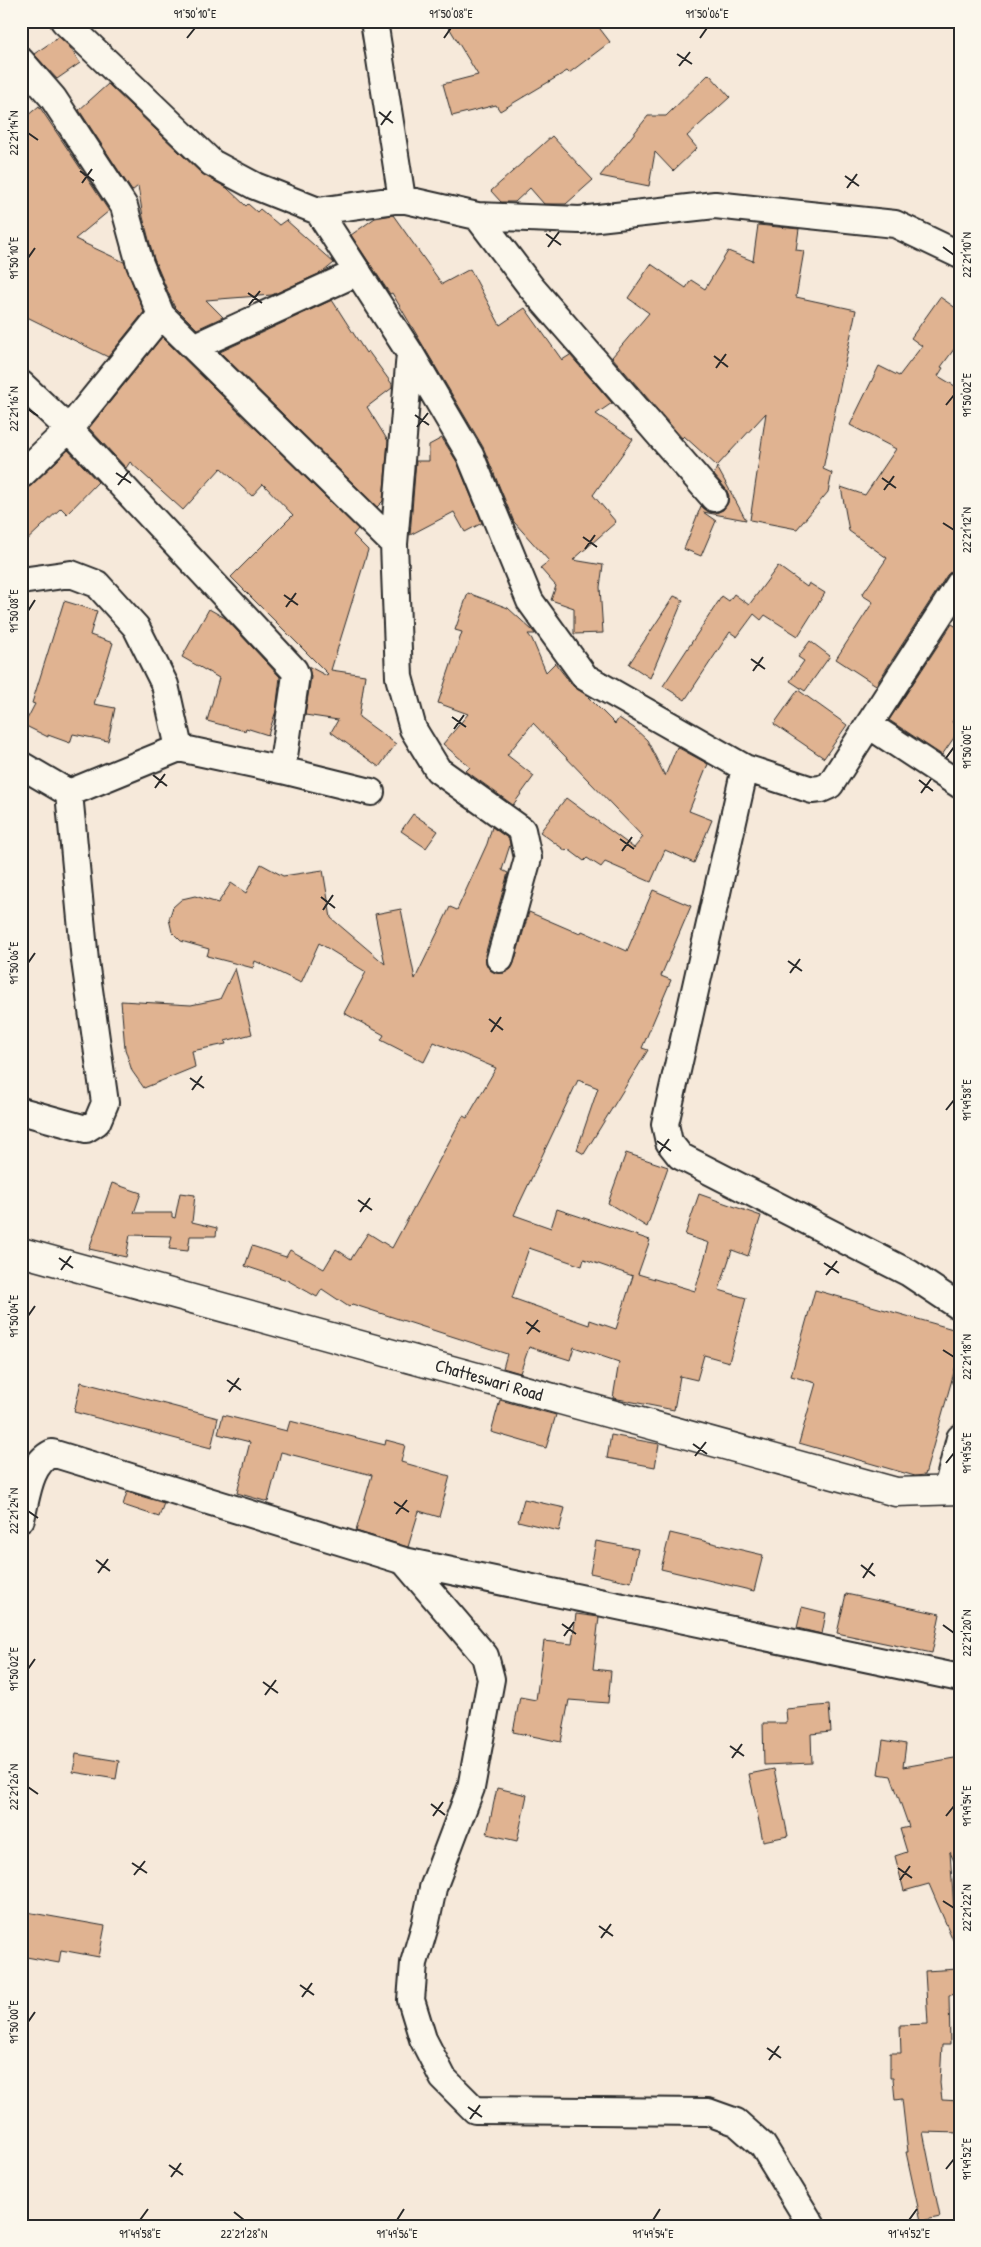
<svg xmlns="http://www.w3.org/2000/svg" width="981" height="2247" viewBox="0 0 981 2247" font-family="'Patrick Hand',sans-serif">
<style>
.building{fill:#e0b391;stroke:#2b2b2b;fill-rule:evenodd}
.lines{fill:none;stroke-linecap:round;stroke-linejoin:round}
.minor-casing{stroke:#2b2b2b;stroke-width:30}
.secondary-casing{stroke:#2b2b2b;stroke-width:31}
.minor{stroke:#fbf7ec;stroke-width:26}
.secondary{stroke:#fbf7ec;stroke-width:28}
.ticks{fill:none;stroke:#2b2b2b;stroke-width:2}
.labels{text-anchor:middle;stroke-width:4.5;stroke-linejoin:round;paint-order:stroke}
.street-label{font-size:18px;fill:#2b2b2b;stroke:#fbf7ec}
.neatline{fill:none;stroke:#2b2b2b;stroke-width:2}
.ticks-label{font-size:12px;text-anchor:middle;fill:#2b2b2b}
</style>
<rect width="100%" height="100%" fill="#f6e9da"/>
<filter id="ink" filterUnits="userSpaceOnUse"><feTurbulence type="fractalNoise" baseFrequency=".02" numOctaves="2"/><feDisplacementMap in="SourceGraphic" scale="10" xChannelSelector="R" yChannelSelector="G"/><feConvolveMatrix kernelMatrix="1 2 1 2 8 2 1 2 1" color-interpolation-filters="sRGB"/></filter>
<g filter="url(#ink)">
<path class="building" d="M 445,21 L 594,21 L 610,42 L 569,73 L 567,71 L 500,111 L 496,105 L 452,116 L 443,84 L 478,75 Z
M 59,37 L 69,46 L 80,63 L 57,79 L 34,54 Z
M 709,74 L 730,97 L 687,136 L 697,148 L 673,171 L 655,152 L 649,186 L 600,176 L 648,116 L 666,116 Z
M 108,84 L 202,174 L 227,188 L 246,206 L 248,204 L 257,212 L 260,209 L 279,225 L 286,220 L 334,263 L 323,272 L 272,295 L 206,300 L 223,317 L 197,329 L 174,306 L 154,259 L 143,217 L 138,186 L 132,191 L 79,110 Z
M 39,106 L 109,211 L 75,239 L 124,262 L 144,312 L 108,357 L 21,314 L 21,121 Z
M 552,136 L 593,180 L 566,204 L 544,204 L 530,188 L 515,202 L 501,202 L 491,191 Z
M 393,215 L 442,284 L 470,269 L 500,325 L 525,308 L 562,360 L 570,355 L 612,403 L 596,414 L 633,439 L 593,495 L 616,522 L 573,560 L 603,565 L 600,587 L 603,633 L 574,634 L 574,608 L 551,600 L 556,586 L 540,568 L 549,561 L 514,522 L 483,447 L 392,293 L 390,294 L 351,235 L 375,218 Z
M 758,225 L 799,229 L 796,250 L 804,251 L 796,297 L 856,310 L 823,469 L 832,473 L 828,492 L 797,529 L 750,520 L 766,413 L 717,466 L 684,436 L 682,438 L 612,357 L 649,313 L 628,298 L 651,264 L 686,288 L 691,280 L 705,289 L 728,251 L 753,261 Z
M 940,297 L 960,311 L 960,341 L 941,367 L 943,368 L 938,376 L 960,389 L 960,565 L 947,575 L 876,685 L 836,659 L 873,602 L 862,595 L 887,558 L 849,531 L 841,487 L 865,495 L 896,449 L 850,425 L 879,366 L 899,376 L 922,346 L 911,338 Z
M 332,300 L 366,353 L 368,351 L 392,384 L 392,388 L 367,407 L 388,441 L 383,501 L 377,507 L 220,352 Z
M 162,337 L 358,529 L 353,535 L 368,550 L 331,670 L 365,675 L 359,717 L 396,744 L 379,767 L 331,732 L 338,720 L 305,715 L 311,677 L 308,666 L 327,676 L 328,674 L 231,577 L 293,515 L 263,484 L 252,496 L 221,468 L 183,510 L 130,462 L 126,468 L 89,428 Z
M 442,438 L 457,462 L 482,523 L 465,532 L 454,512 L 410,535 L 416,461 L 429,461 L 429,445 Z
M 68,450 L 98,482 L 67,514 L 61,508 L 21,546 L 21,490 L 31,486 Z
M 717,467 L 746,520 L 703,512 L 716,521 L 701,556 L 684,549 L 701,506 L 709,512 L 716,513 L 723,510 L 728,503 L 729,496 L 726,489 L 714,475 Z
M 778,566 L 807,587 L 809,583 L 825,593 L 798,636 L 765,615 L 761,620 L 754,614 L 737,637 L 730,632 L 685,700 L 663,686 L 722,596 L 729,601 L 734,594 L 749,605 Z
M 468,593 L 508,608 L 533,631 L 535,634 L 528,634 L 532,639 L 546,672 L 555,663 L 573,686 L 586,695 L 615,724 L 619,718 L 634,728 L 647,740 L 665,776 L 677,747 L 708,764 L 689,811 L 712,820 L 694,863 L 665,850 L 651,882 L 605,862 L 601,867 L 587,858 L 584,861 L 568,849 L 566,851 L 540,832 L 566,798 L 634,848 L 643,837 L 533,723 L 507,755 L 534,776 L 513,805 L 466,771 L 470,767 L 443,744 L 468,714 L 438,703 L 462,632 L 455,630 Z
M 674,596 L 683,600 L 650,678 L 629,664 Z
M 64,601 L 97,611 L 90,635 L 113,643 L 94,704 L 115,708 L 108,741 L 73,734 L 70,743 L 48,735 L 48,737 L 24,725 L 35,704 L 32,703 Z
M 209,609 L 225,618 L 280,677 L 276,711 L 268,735 L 246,728 L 245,731 L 207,721 L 219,678 L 182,657 Z
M 952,624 L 960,629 L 960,711 L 952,722 L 960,729 L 942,755 L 889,720 Z
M 810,641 L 830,656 L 805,691 L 790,681 L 804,661 L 798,657 Z
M 798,690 L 847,725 L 824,758 L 774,724 Z
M 413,814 L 438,831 L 426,848 L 401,831 Z
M 492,827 L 509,839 L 510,845 L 502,870 L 508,873 L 485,955 L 486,963 L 490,970 L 496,973 L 504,973 L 511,969 L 514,963 L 529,912 L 580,934 L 582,931 L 627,951 L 653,890 L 691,906 L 661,976 L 671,980 L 642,1048 L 648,1050 L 584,1154 L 577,1150 L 598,1088 L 578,1080 L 514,1215 L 551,1228 L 557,1209 L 650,1240 L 638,1274 L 695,1291 L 709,1243 L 685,1235 L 699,1194 L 761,1216 L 748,1256 L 732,1250 L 719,1290 L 746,1298 L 729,1362 L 704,1355 L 697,1380 L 680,1376 L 674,1410 L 613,1398 L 619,1362 L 574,1347 L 570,1360 L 529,1347 L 520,1373 L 503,1368 L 507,1354 L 352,1304 L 349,1307 L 322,1289 L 317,1297 L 287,1280 L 245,1266 L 252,1246 L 286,1257 L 290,1250 L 324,1269 L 336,1249 L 351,1259 L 368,1233 L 392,1248 L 463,1116 L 467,1118 L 496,1068 L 434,1042 L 424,1062 L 381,1040 L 384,1035 L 344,1013 L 366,972 L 319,943 L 301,983 L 255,961 L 253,968 L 207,956 L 209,949 L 181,941 L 172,932 L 169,919 L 173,907 L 182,899 L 195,896 L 218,903 L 231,883 L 246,893 L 261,864 L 283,876 L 323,870 L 331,918 L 385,964 L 375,914 L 401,909 L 415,979 L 450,907 L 457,910 L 487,844 ZM 529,1248 L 582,1266 L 584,1259 L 633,1276 L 616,1329 L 590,1320 L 589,1325 L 512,1298 Z
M 235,968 L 252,1034 L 225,1041 L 226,1044 L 192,1051 L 195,1067 L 144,1088 L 132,1071 L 125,1049 L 121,1001 L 191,1005 L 220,999 Z
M 626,1153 L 668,1167 L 647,1227 L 608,1203 Z
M 112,1183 L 141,1193 L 134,1213 L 172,1213 L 172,1217 L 175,1218 L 180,1193 L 195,1195 L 192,1222 L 217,1228 L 216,1236 L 190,1236 L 188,1251 L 169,1249 L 172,1236 L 130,1235 L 126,1257 L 89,1249 Z
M 815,1290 L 960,1331 L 960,1351 L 925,1475 L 915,1476 L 799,1443 L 816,1383 L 791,1376 Z
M 81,1382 L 218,1418 L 211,1448 L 74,1412 Z
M 500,1400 L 556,1415 L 546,1448 L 491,1432 Z
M 223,1415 L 287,1431 L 290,1421 L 385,1445 L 386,1440 L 405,1445 L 401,1462 L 450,1476 L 439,1517 L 419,1511 L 408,1547 L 356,1531 L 372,1475 L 281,1452 L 268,1502 L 237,1493 L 250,1442 L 218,1434 Z
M 611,1435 L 659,1444 L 655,1467 L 607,1458 Z
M 127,1492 L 164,1503 L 159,1517 L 123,1505 Z
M 524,1499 L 565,1508 L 559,1531 L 518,1521 Z
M 670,1533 L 763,1555 L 754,1591 L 661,1569 Z
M 596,1541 L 638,1549 L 631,1582 L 590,1573 Z
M 846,1594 L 940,1614 L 932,1653 L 837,1633 Z
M 802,1607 L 826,1613 L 822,1634 L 797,1628 Z
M 576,1614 L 599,1617 L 593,1669 L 611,1671 L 608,1703 L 569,1700 L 561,1742 L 513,1732 L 520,1697 L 536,1700 L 544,1641 L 572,1644 Z
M 829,1705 L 831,1732 L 811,1734 L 812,1763 L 764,1765 L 763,1723 L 787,1723 L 786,1709 Z
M 883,1740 L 906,1744 L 903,1767 L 960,1757 L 960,1875 L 950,1852 L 956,1939 L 953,1940 L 929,1884 L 904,1891 L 895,1856 L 907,1852 L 900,1829 L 909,1827 L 891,1776 L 878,1774 Z
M 76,1754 L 119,1761 L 116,1779 L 73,1772 Z
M 774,1769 L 788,1836 L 763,1841 L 749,1774 Z
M 497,1788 L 527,1795 L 517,1841 L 487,1834 Z
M 21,1911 L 105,1926 L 99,1957 L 61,1950 L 59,1963 L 21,1956 Z
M 958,1969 L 959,1994 L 949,1995 L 950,2045 L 942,2045 L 940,2083 L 942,2100 L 960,2101 L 960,2133 L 923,2132 L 940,2217 L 921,2221 L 906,2152 L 908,2152 L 902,2099 L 895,2100 L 893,2078 L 890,2078 L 890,2053 L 901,2053 L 900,2025 L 928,2024 L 925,1971 Z"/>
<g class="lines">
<defs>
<path id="minor" d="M 64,21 L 212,163 L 255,186 L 318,211 L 402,199 L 477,216 L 580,220 L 715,205 L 895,224 L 960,255
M 374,21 L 402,199
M 21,61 L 53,98 L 124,206 L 140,264 L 161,315 L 394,544
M 318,211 L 410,353 L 470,455 L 530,601 L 585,677 L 745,768 L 665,1124 L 669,1142 L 680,1156 L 909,1273 L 960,1307
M 477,216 L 531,287 L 714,498
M 194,347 L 358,272
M 410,353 L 394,544 L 399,677 L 413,729 L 438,770 L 522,830 L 528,858 L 500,959
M 21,384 L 69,429 L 294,670 L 296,675 L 282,770 L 371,792
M 21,475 L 69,429 L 161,315
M 21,581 L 71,574 L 97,584 L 136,627 L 165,685 L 179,748 L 69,793 L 21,765
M 869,725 L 960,785
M 179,748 L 282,770
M 745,768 L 812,790 L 821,789 L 830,785 L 960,583
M 21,1111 L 86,1129 L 97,1122 L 105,1103 L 85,961 L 69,793
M 947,1490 L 960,1438
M 21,1519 C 27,1496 29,1464 52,1453 L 404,1561 L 485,1656 L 491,1679 L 471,1788 L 433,1888 L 425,1926 L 414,1963 L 411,2000 L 423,2039 L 443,2078 L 475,2110 L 708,2112 L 736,2122 L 763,2146 L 812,2226
M 404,1561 L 960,1678"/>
<path id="secondary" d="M 21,1252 L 896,1492 L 960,1490"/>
</defs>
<use href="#minor" class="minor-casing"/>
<use href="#secondary" class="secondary-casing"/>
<use href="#minor" class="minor"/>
<use href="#secondary" class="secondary"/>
</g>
</g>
<path class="ticks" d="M 187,38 L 195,28M 444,38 L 451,28M 700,38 L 707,28M 677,54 L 692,64M 679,66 L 690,52M 379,112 L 393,123M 381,125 L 391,111M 28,133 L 38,140M 80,171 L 94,181M 845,176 L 859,186M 82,183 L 92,169M 847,188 L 857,174M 546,234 L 561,245M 548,247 L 559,232M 943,247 L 954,255M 28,258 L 35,248M 248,293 L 262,303M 249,305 L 260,291M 714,356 L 728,367M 716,368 L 726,354M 946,405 L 954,395M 28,409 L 38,416M 415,415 L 429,425M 417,427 L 428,413M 116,473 L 131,483M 882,478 L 896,488M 118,485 L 129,471M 884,490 L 894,476M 943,523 L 954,530M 583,537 L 597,547M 585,549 L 595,535M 284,595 L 298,605M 286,607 L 296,593M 28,611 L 35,600M 751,659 L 765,669M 753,671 L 763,657M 452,717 L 466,727M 454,729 L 464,715M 946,758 L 954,747M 153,775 L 167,786M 919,780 L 933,791M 155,788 L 165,774M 921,793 L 931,779M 620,839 L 634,849M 622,851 L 632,837M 321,897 L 335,908M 323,910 L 333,895M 788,961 L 802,971M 28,963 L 35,953M 790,973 L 800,959M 489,1019 L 503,1030M 491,1032 L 501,1017M 190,1078 L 204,1088M 192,1090 L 202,1076M 946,1110 L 954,1100M 657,1141 L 671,1151M 659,1153 L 669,1139M 358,1200 L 372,1210M 360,1212 L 370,1198M 59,1258 L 73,1268M 824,1263 L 839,1273M 61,1270 L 71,1256M 826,1275 L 837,1261M 28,1316 L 35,1306M 526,1322 L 540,1332M 527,1334 L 538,1320M 943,1350 L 954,1357M 227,1380 L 241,1390M 229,1392 L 239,1378M 693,1444 L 707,1454M 695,1456 L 706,1442M 946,1463 L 954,1453M 394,1502 L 409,1512M 28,1511 L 38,1518M 396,1514 L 407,1500M 96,1560 L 110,1571M 861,1565 L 875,1576M 98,1573 L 108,1559M 863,1578 L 873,1563M 562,1624 L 576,1634M 943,1625 L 954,1633M 564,1636 L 574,1622M 28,1669 L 35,1659M 263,1682 L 278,1693M 265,1695 L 276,1680M 730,1746 L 744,1756M 732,1758 L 742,1744M 28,1787 L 38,1794M 431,1804 L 445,1815M 433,1816 L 443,1802M 946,1816 L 954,1806M 132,1863 L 147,1873M 898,1868 L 912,1878M 134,1875 L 145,1861M 900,1880 L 910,1866M 943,1901 L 954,1908M 599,1926 L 613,1936M 601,1938 L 611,1924M 300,1985 L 314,1995M 302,1997 L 312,1983M 28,2022 L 35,2012M 767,2048 L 781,2058M 769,2060 L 779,2046M 468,2107 L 482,2117M 470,2119 L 480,2105M 169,2165 L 183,2175M 946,2169 L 954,2159M 171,2177 L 181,2163M 234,2212 L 244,2220M 140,2220 L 148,2209M 397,2220 L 404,2209M 653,2220 L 660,2209M 909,2220 L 917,2209"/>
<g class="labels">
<g class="street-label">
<text transform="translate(489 1380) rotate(16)" y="6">Chatteswari Road</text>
</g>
</g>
<rect width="981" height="2247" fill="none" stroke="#fbf7ec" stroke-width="55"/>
<rect x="28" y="28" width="926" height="2192" class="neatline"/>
<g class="ticks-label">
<text x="195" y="18">91°50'10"E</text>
<text x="451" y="18">91°50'08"E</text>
<text x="707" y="18">91°50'06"E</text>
<text transform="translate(14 133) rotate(-90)" y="4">22°21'14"N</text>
<text transform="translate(967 255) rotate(-90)" y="4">22°21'10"N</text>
<text transform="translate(14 258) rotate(-90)" y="4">91°50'10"E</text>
<text transform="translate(967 395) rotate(-90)" y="4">91°50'02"E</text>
<text transform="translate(14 409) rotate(-90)" y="4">22°21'16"N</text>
<text transform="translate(967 530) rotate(-90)" y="4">22°21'12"N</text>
<text transform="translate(14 611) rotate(-90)" y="4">91°50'08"E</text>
<text transform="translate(967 747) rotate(-90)" y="4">91°50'00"E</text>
<text transform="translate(14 963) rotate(-90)" y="4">91°50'06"E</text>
<text transform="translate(967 1100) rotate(-90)" y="4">91°49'58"E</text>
<text transform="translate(14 1316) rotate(-90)" y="4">91°50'04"E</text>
<text transform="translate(967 1357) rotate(-90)" y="4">22°21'18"N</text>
<text transform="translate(967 1453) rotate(-90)" y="4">91°49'56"E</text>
<text transform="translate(14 1511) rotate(-90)" y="4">22°21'24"N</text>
<text transform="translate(967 1633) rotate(-90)" y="4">22°21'20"N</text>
<text transform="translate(14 1669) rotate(-90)" y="4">91°50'02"E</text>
<text transform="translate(14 1787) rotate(-90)" y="4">22°21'26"N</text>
<text transform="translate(967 1806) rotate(-90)" y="4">91°49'54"E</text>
<text transform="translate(967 1908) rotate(-90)" y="4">22°21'22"N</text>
<text transform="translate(14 2022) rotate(-90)" y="4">91°50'00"E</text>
<text transform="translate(967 2159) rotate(-90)" y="4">91°49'52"E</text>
<text x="140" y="2238">91°49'58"E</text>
<text x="244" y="2238">22°21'28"N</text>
<text x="397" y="2238">91°49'56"E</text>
<text x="653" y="2238">91°49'54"E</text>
<text x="909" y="2238">91°49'52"E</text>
</g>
</svg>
